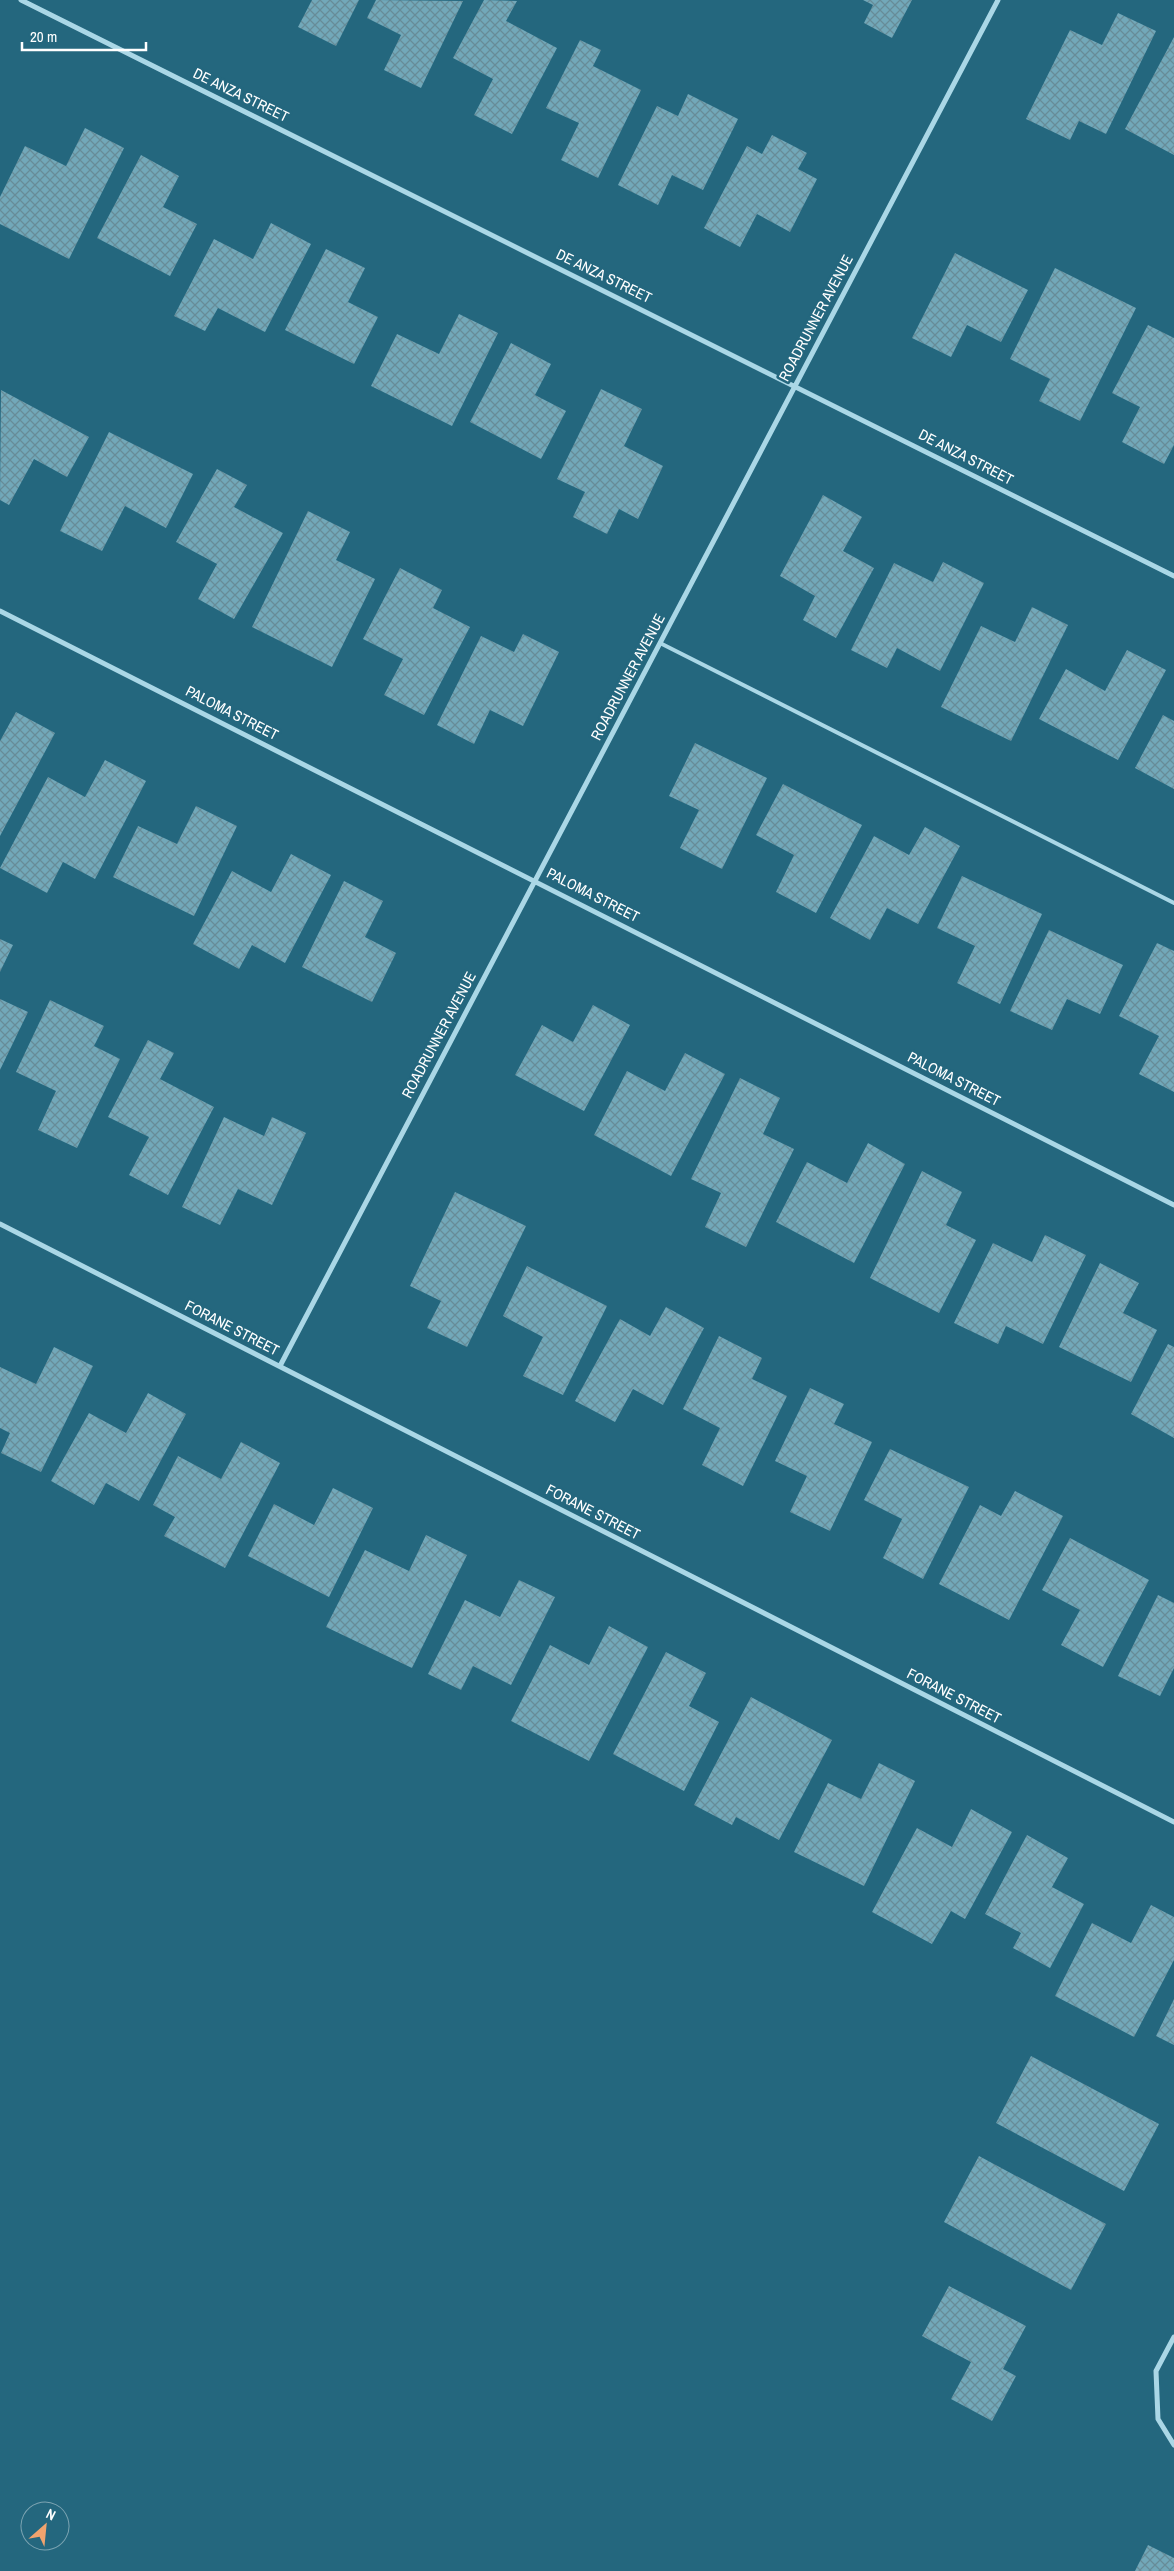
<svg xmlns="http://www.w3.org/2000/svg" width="1174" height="2571" viewBox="0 0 1174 2571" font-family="'Archivo Narrow',sans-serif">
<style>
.building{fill:url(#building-cross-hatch)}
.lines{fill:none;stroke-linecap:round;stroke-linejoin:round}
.lane{stroke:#aad7e6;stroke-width:4}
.street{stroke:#aad7e6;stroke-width:5}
.labels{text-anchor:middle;stroke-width:5;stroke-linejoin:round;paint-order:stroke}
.street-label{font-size:15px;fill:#fff;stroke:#24677e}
</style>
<defs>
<pattern id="building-cross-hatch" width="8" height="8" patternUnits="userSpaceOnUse" patternTransform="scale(1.25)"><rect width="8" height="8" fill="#72a8b9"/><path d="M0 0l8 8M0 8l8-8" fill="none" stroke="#678c98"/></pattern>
</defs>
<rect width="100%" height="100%" fill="#24677e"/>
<path class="building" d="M 312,0 L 359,0 L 336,46 L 298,27 Z
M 376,0 L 463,1 L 421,88 L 384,70 L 401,35 L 367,18 Z
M 484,0 L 517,1 L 506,21 L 557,48 L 512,134 L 474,115 L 493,79 L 453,58 Z
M 863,0 L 912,0 L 892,38 L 864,23 L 873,5 Z
M 1118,13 L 1156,31 L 1106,134 L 1079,121 L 1070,140 L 1026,119 L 1070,30 L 1102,45 Z
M 1174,37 L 1174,155 L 1125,129 Z
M 580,40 L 601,50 L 593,66 L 641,90 L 598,178 L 561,160 L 579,123 L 546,108 Z
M 688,94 L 738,119 L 703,190 L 672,175 L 658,205 L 618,185 L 657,106 L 678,116 Z
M 85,128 L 124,148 L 69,259 L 0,224 L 0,197 L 25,146 L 66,166 Z
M 772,135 L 807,153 L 798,169 L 817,179 L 790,232 L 757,214 L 740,247 L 704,228 L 747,146 L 762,154 Z
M 141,155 L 179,176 L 163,207 L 197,224 L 170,276 L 97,238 Z
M 271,223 L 311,244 L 265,332 L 218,308 L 205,331 L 174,316 L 214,239 L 253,259 Z
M 326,249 L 365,268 L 348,302 L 378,317 L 354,364 L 285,330 Z
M 955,253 L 1028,290 L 1001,342 L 967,325 L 951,357 L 912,338 Z
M 1055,268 L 1136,308 L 1080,421 L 1039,401 L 1050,379 L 1010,359 Z
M 459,314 L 498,333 L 452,426 L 371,386 L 397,334 L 439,354 Z
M 1148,325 L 1174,338 L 1174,445 L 1164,464 L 1122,442 L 1140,407 L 1112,393 Z
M 511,343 L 551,364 L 535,395 L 566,411 L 541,459 L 470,422 Z
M 601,389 L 642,409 L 624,446 L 663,466 L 638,519 L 619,509 L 607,534 L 573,517 L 585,492 L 557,479 Z
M 1,390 L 89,437 L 67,477 L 34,459 L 9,505 L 0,500 Z
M 109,432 L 193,474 L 166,528 L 125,506 L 102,551 L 60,531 Z
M 217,469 L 247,485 L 234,507 L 283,533 L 234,619 L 198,599 L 217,564 L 176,542 Z
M 823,495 L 862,517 L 843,551 L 874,568 L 836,638 L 803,620 L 815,596 L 780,576 Z
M 308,511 L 350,532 L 336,560 L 375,579 L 332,667 L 252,627 Z
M 943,562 L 984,583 L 940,671 L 897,648 L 887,668 L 851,650 L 894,563 L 933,582 Z
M 400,568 L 442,590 L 433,608 L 470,627 L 424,715 L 384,695 L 403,659 L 363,639 Z
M 1032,607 L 1068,625 L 1011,741 L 941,707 L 981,626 L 1015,642 Z
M 523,634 L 559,652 L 523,726 L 490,710 L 474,744 L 437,725 L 481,636 L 514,652 Z
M 1127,650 L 1166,670 L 1118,760 L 1039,719 L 1066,669 L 1105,691 Z
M 16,712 L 55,733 L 0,836 L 0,741 Z
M 1163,715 L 1174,721 L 1174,789 L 1135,768 Z
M 695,743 L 767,778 L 722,869 L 680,848 L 699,810 L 669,796 Z
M 105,760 L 146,781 L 95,879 L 63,862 L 47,893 L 0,868 L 48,777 L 85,797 Z
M 783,784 L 862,825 L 816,913 L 776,892 L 794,855 L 756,835 Z
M 196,806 L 237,826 L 194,916 L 113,877 L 138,826 L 177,844 Z
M 925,827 L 960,846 L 918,924 L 887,908 L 870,940 L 830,918 L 874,836 L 909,855 Z
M 291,854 L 331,875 L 285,963 L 252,945 L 239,969 L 193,944 L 232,871 L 271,892 Z
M 962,876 L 1042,914 L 1000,1004 L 957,983 L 975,946 L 937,928 Z
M 344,881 L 383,901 L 365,937 L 396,953 L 372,1002 L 302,967 Z
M 1049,930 L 1123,965 L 1100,1014 L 1067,999 L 1052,1030 L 1010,1011 Z
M 0,939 L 13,945 L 0,972 Z
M 1157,943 L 1174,951 L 1174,1092 L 1139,1074 L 1159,1036 L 1119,1016 Z
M 0,999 L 28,1012 L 0,1070 Z
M 50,1000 L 104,1026 L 94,1046 L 120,1059 L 77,1148 L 38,1130 L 56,1091 L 16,1072 Z
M 593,1005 L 630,1025 L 584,1111 L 515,1075 L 542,1025 L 573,1042 Z
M 148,1040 L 174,1053 L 160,1079 L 214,1107 L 168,1195 L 129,1175 L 149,1137 L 108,1117 Z
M 685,1053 L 725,1074 L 671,1176 L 594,1135 L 627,1071 L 665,1091 Z
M 740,1078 L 780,1098 L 763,1134 L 794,1149 L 746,1247 L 705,1227 L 721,1193 L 691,1179 Z
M 224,1117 L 264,1136 L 272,1117 L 306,1133 L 272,1205 L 238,1189 L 220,1225 L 182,1207 Z
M 868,1143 L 905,1164 L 854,1263 L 776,1222 L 807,1162 L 847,1183 Z
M 922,1171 L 962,1192 L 946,1225 L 976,1240 L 939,1313 L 870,1278 Z
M 455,1192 L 526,1226 L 467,1347 L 427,1328 L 441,1301 L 410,1286 Z
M 1045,1235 L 1086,1255 L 1043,1344 L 1006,1326 L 998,1344 L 954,1323 L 993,1243 L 1032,1262 Z
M 1100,1263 L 1139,1283 L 1123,1313 L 1157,1330 L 1131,1382 L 1059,1347 Z
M 527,1266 L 607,1306 L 563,1395 L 523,1376 L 543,1337 L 503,1316 Z
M 666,1307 L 704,1328 L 663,1405 L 633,1389 L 615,1422 L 575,1401 L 620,1319 L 650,1336 Z
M 719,1336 L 762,1358 L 752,1379 L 787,1396 L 743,1486 L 702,1465 L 720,1428 L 683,1409 Z
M 1168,1344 L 1174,1347 L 1174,1438 L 1131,1414 Z
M 54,1347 L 93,1366 L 41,1472 L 1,1453 L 10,1433 L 0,1428 L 0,1367 L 36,1384 Z
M 810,1388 L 844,1404 L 834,1424 L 872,1442 L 830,1531 L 790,1512 L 807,1476 L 775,1461 Z
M 148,1393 L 186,1414 L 139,1501 L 106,1483 L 94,1505 L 51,1481 L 89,1413 L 126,1433 Z
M 241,1442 L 280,1463 L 225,1568 L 164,1536 L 175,1517 L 153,1505 L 178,1456 L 221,1479 Z
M 890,1449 L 969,1487 L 923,1579 L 883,1558 L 902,1519 L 864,1500 Z
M 333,1488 L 373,1508 L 329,1597 L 248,1556 L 274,1504 L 314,1525 Z
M 1015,1491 L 1063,1516 L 1009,1620 L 939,1584 L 980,1505 L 1001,1516 Z
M 426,1535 L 467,1555 L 412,1668 L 326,1627 L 365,1550 L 409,1571 Z
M 1070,1538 L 1149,1580 L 1103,1667 L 1061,1645 L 1080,1610 L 1042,1590 Z
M 519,1580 L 555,1597 L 511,1685 L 473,1666 L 461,1690 L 428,1674 L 465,1600 L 500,1617 Z
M 1158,1595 L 1174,1603 L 1174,1668 L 1160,1696 L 1118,1676 Z
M 609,1626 L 648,1647 L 589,1761 L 511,1721 L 550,1645 L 589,1665 Z
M 666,1652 L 706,1673 L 689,1706 L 719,1722 L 684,1791 L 613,1754 Z
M 751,1697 L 832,1740 L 779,1840 L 736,1817 L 732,1825 L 694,1805 Z
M 879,1763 L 915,1781 L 864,1886 L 794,1852 L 828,1783 L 861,1799 Z
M 971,1809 L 1012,1832 L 965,1919 L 951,1911 L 932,1944 L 872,1912 L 917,1828 L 952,1847 Z
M 1027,1835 L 1068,1858 L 1052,1887 L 1084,1904 L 1050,1968 L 1013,1948 L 1021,1933 L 985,1914 Z
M 1151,1905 L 1174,1917 L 1174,1960 L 1134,2037 L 1055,1996 L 1092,1923 L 1131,1943 Z
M 1174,1999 L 1174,2045 L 1156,2036 Z
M 1031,2056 L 1159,2124 L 1124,2191 L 996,2123 Z
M 979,2156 L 1106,2224 L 1071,2290 L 944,2222 Z
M 949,2286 L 1026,2326 L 1003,2369 L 1016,2376 L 992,2421 L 951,2399 L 971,2362 L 922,2336 Z
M 1148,2545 L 1174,2558 L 1174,2571 L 1135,2571 Z"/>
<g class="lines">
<path class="lane" d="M 660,643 L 1174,903"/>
<path class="street" d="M 21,0 L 1174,576
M 0,611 L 1174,1205
M 0,1224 L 1174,1822
M 280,1366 L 998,0
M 1174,2337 L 1156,2371 L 1158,2419 L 1174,2445"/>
</g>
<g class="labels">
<g class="street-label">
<text transform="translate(241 95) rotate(26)" y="5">DE ANZA STREET</text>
<text transform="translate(604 276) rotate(26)" y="5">DE ANZA STREET</text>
<text transform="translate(816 318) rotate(-62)" y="5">ROADRUNNER AVENUE</text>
<text transform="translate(966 457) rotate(27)" y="5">DE ANZA STREET</text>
<text transform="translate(628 677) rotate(-62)" y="5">ROADRUNNER AVENUE</text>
<text transform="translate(232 713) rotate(27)" y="5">PALOMA STREET</text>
<text transform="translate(593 895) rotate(27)" y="5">PALOMA STREET</text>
<text transform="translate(439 1035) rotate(-62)" y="5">ROADRUNNER AVENUE</text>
<text transform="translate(954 1079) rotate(27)" y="5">PALOMA STREET</text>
<text transform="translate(232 1328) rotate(27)" y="5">FORANE STREET</text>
<text transform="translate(593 1512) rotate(27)" y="5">FORANE STREET</text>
<text transform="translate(954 1696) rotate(27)" y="5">FORANE STREET</text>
</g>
</g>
<g transform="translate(45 2526) rotate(27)"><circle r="24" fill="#24677e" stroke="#7ca4b2"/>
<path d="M0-4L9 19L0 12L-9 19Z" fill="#f0a36e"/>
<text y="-8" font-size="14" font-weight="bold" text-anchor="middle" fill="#ffffff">N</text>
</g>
<path d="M22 42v8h124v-8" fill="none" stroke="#ffffff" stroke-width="2.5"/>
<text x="30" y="42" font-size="15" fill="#ffffff" stroke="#24677e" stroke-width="4" paint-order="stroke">20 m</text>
</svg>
